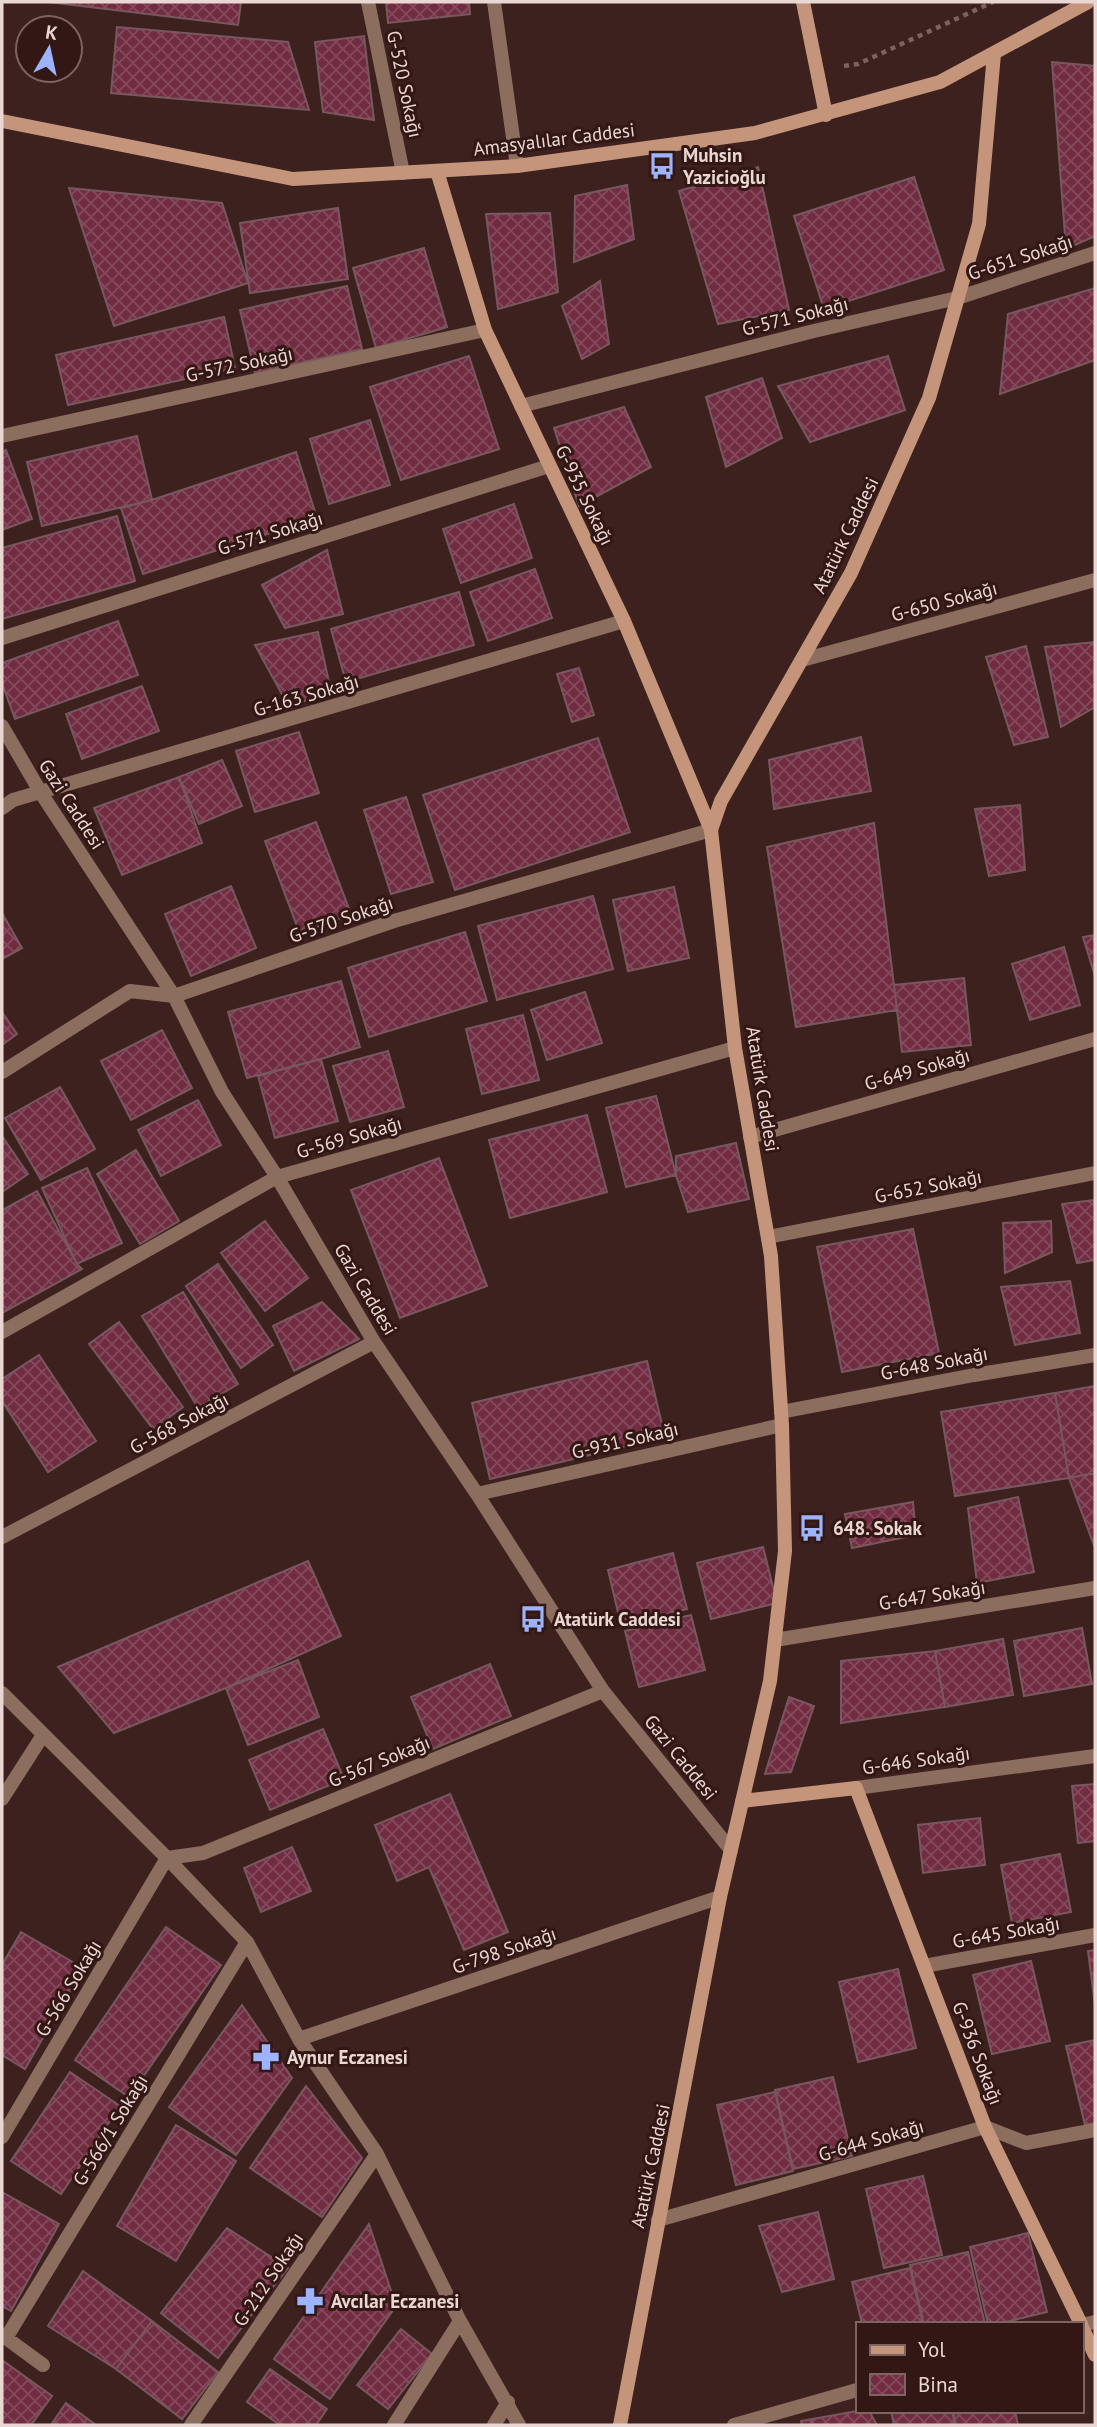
<svg xmlns="http://www.w3.org/2000/svg" width="1097" height="2427" viewBox="0 0 1097 2427" font-family="'PT Sans',sans-serif">
<style>
.building{fill:url(#building-cross-hatch);stroke:#78585f;stroke-width:2}
.lines{fill:none;stroke-linecap:round;stroke-linejoin:round}
.path{stroke:#7b6360;stroke-width:4.5;stroke-dasharray:5 5;stroke-linecap:butt}
.street{stroke:#8c6e5e;stroke-width:14}
.secondary{stroke:#c4957a;stroke-width:14}
.labels{text-anchor:middle;stroke-width:6;stroke-linejoin:round;paint-order:stroke}
.street-label{font-size:19px;fill:#ead7d4;stroke:#321714}
.poi-label{font-size:19px;font-weight:bold;fill:#ead7d4;stroke:#321714;text-anchor:start}
</style>
<defs>
<pattern id="building-cross-hatch" width="8" height="8" patternUnits="userSpaceOnUse" patternTransform="scale(1.75)"><rect width="8" height="8" fill="#712c41"/><path d="M0 0l8 8M0 8l8-8" fill="none" stroke="#854a5c"/></pattern>
</defs>
<rect width="100%" height="100%" fill="#3d211e"/>
<path class="building" d="M 48,2 L 241,2 L 238,25 Z
M 386,2 L 469,2 L 470,14 L 388,23 Z
M 117,27 L 288,42 L 309,110 L 111,93 Z
M 364,36 L 374,120 L 323,112 L 315,42 Z
M 1052,62 L 1095,66 L 1095,236 L 1066,249 Z
M 758,167 L 789,310 L 718,324 L 679,191 Z
M 914,177 L 944,270 L 824,309 L 794,216 Z
M 627,185 L 634,239 L 574,262 L 575,196 Z
M 69,188 L 222,203 L 248,283 L 114,326 Z
M 338,208 L 348,279 L 250,293 L 240,223 Z
M 550,213 L 558,292 L 498,309 L 486,214 Z
M 424,248 L 447,327 L 376,348 L 353,268 Z
M 600,281 L 609,344 L 582,359 L 562,306 Z
M 347,286 L 362,349 L 255,373 L 240,310 Z
M 1095,288 L 1095,360 L 1000,394 L 1008,314 Z
M 224,317 L 235,368 L 68,405 L 56,355 Z
M 469,356 L 499,449 L 401,480 L 370,387 Z
M 888,356 L 905,410 L 810,442 L 778,386 Z
M 762,378 L 782,438 L 726,467 L 706,397 Z
M 624,407 L 651,467 L 579,506 L 554,428 Z
M 370,420 L 390,485 L 329,504 L 310,439 Z
M 137,436 L 152,500 L 42,526 L 27,462 Z
M 6,450 L 32,519 L 2,530 L 2,452 Z
M 296,452 L 317,518 L 143,574 L 121,508 L 152,500 Z
M 514,504 L 532,558 L 461,583 L 443,529 Z
M 117,516 L 135,581 L 2,619 L 2,548 Z
M 327,550 L 343,614 L 285,628 L 262,585 Z
M 535,569 L 552,618 L 488,641 L 470,592 Z
M 459,592 L 474,645 L 346,682 L 331,629 Z
M 118,621 L 138,675 L 15,719 L 2,683 L 2,663 Z
M 318,632 L 330,687 L 290,709 L 255,645 Z
M 1095,642 L 1095,707 L 1061,727 L 1045,647 Z
M 1026,646 L 1048,737 L 1014,745 L 986,657 Z
M 579,668 L 594,715 L 572,722 L 557,674 Z
M 142,686 L 159,731 L 82,759 L 66,714 Z
M 299,732 L 319,793 L 255,812 L 236,751 Z
M 861,737 L 871,791 L 774,809 L 769,760 Z
M 598,738 L 630,832 L 455,890 L 423,795 Z
M 222,760 L 242,806 L 199,824 L 179,777 Z
M 179,777 L 202,843 L 122,875 L 94,808 Z
M 406,797 L 433,882 L 391,894 L 364,810 Z
M 1020,805 L 1025,870 L 989,876 L 975,809 Z
M 316,822 L 351,914 L 300,934 L 265,841 Z
M 874,823 L 897,1010 L 796,1027 L 767,847 Z
M 231,886 L 256,948 L 191,976 L 165,914 Z
M 674,887 L 689,958 L 628,971 L 613,900 Z
M 593,896 L 613,969 L 497,1000 L 478,926 Z
M 2,913 L 22,948 L 2,959 Z
M 465,932 L 487,1001 L 369,1037 L 348,968 Z
M 1095,935 L 1095,976 L 1083,937 Z
M 1064,947 L 1080,1005 L 1030,1020 L 1012,964 Z
M 964,978 L 971,1045 L 902,1052 L 894,985 Z
M 341,981 L 360,1047 L 321,1059 L 247,1078 L 228,1012 Z
M 585,992 L 602,1043 L 547,1060 L 531,1010 Z
M 2,1012 L 17,1034 L 2,1045 Z
M 523,1015 L 539,1080 L 482,1094 L 466,1029 Z
M 162,1030 L 192,1088 L 131,1120 L 101,1061 Z
M 388,1051 L 404,1107 L 350,1122 L 333,1066 Z
M 321,1059 L 338,1121 L 275,1138 L 258,1076 Z
M 60,1087 L 95,1149 L 41,1180 L 5,1118 Z
M 656,1096 L 676,1175 L 626,1187 L 606,1108 Z
M 198,1100 L 221,1145 L 161,1176 L 138,1130 Z
M 587,1115 L 607,1192 L 510,1218 L 489,1140 Z
M 2,1136 L 28,1174 L 2,1192 Z
M 736,1143 L 749,1199 L 688,1212 L 676,1175 L 676,1156 Z
M 136,1150 L 179,1221 L 140,1244 L 97,1174 Z
M 439,1158 L 487,1286 L 400,1318 L 351,1190 Z
M 87,1168 L 122,1243 L 77,1264 L 42,1188 Z
M 37,1191 L 77,1264 L 82,1269 L 2,1313 L 2,1210 Z
M 1095,1200 L 1095,1260 L 1077,1263 L 1062,1204 Z
M 265,1221 L 308,1278 L 265,1311 L 221,1253 Z
M 1051,1221 L 1052,1252 L 1005,1273 L 1003,1223 Z
M 913,1229 L 939,1353 L 842,1372 L 817,1247 Z
M 218,1264 L 273,1345 L 241,1368 L 186,1286 Z
M 1070,1281 L 1080,1333 L 1015,1345 L 1001,1287 Z
M 183,1292 L 238,1384 L 198,1408 L 142,1316 Z
M 322,1302 L 359,1339 L 294,1371 L 273,1326 Z
M 119,1322 L 183,1407 L 153,1429 L 89,1344 Z
M 39,1355 L 96,1441 L 48,1472 L 2,1401 L 2,1379 Z
M 647,1361 L 665,1437 L 490,1479 L 472,1403 Z
M 1095,1386 L 1095,1473 L 1069,1478 L 1055,1393 Z
M 1055,1393 L 1069,1478 L 955,1496 L 941,1412 Z
M 1095,1473 L 1095,1548 L 1069,1478 Z
M 1018,1497 L 1034,1572 L 977,1583 L 968,1508 Z
M 913,1502 L 916,1535 L 852,1548 L 845,1514 Z
M 763,1547 L 777,1603 L 711,1619 L 697,1563 Z
M 673,1553 L 687,1609 L 621,1625 L 608,1570 Z
M 308,1561 L 341,1636 L 226,1688 L 114,1733 L 58,1667 Z
M 691,1615 L 705,1670 L 639,1687 L 625,1631 Z
M 1082,1628 L 1092,1684 L 1024,1696 L 1014,1641 Z
M 1003,1639 L 1013,1695 L 945,1707 L 935,1651 Z
M 935,1651 L 945,1707 L 841,1723 L 841,1661 Z
M 298,1660 L 319,1717 L 248,1745 L 226,1688 Z
M 490,1664 L 511,1716 L 433,1749 L 411,1697 Z
M 789,1697 L 814,1706 L 791,1772 L 765,1774 Z
M 323,1729 L 344,1779 L 270,1810 L 249,1760 Z
M 1095,1784 L 1095,1841 L 1078,1843 L 1072,1786 Z
M 450,1794 L 508,1932 L 464,1950 L 429,1867 L 397,1881 L 375,1825 Z
M 980,1818 L 985,1865 L 923,1873 L 918,1825 Z
M 292,1847 L 311,1891 L 261,1912 L 244,1868 Z
M 1060,1854 L 1071,1912 L 1012,1923 L 1001,1865 Z
M 166,1927 L 221,1965 L 129,2097 L 75,2060 Z
M 21,1932 L 83,1968 L 25,2069 L 2,2055 L 2,1965 Z
M 1095,1950 L 1095,2005 L 1088,1951 Z
M 1031,1961 L 1050,2041 L 992,2054 L 973,1975 Z
M 898,1969 L 916,2048 L 858,2062 L 839,1982 Z
M 242,2005 L 292,2078 L 236,2155 L 169,2107 Z
M 1095,2040 L 1095,2123 L 1085,2125 L 1066,2046 Z
M 70,2072 L 120,2106 L 61,2194 L 11,2161 Z
M 833,2077 L 852,2156 L 793,2169 L 775,2090 Z
M 306,2086 L 362,2158 L 322,2217 L 250,2168 Z
M 775,2092 L 793,2171 L 736,2185 L 717,2105 Z
M 176,2125 L 236,2161 L 176,2261 L 117,2226 Z
M 923,2176 L 942,2255 L 884,2268 L 866,2189 Z
M 2,2192 L 59,2224 L 11,2311 L 2,2306 Z
M 818,2212 L 834,2279 L 782,2292 L 759,2226 Z
M 369,2224 L 396,2306 L 330,2399 L 274,2359 Z
M 227,2228 L 288,2268 L 218,2358 L 161,2313 Z
M 1028,2233 L 1047,2312 L 998,2324 L 988,2324 L 970,2247 Z
M 968,2252 L 985,2324 L 924,2324 L 910,2265 Z
M 910,2268 L 923,2324 L 862,2324 L 852,2282 Z
M 83,2271 L 152,2321 L 116,2369 L 48,2326 Z
M 152,2321 L 218,2372 L 182,2419 L 116,2369 Z
M 401,2329 L 432,2354 L 388,2409 L 357,2385 Z
M 2,2360 L 52,2396 L 31,2425 L 2,2425 Z
M 270,2369 L 327,2409 L 316,2425 L 280,2425 L 247,2402 Z
M 66,2403 L 96,2425 L 51,2425 Z
M 857,2411 L 869,2411 L 877,2425 L 802,2425 L 801,2421 Z
M 891,2411 L 952,2411 L 955,2425 L 894,2425 Z
M 953,2411 L 1015,2411 L 1018,2425 L 956,2425 Z"/>
<g class="lines">
<path class="path" d="M 844,66 L 858,64 L 993,2"/>
<path class="street" d="M 368,2 L 403,173
M 494,2 L 517,166
M 521,406 L 814,331 L 957,298 L 1095,253
M 2,436 L 485,330
M 2,638 L 549,466
M 802,660 L 1095,580
M 2,726 L 41,793 L 174,996 L 222,1092 L 277,1177 L 374,1342 L 477,1494 L 603,1691 L 731,1850
M 2,808 L 13,800 L 624,621
M 2,1072 L 130,991 L 174,996 L 394,921 L 711,830
M 750,1137 L 1095,1039
M 768,1237 L 1095,1173
M 2,1332 L 277,1177 L 735,1048
M 781,1412 L 974,1375 L 1095,1355
M 477,1494 L 782,1425
M 2,1537 L 374,1342
M 775,1640 L 1095,1588
M 2,1693 L 167,1858 L 247,1942 L 299,2039 L 377,2154 L 460,2321 L 519,2425
M 856,1788 L 1095,1756
M 2,1799 L 43,1735
M 924,1966 L 1095,1935
M 299,2039 L 720,1897
M 2,2137 L 167,1858 L 203,1853 L 603,1691
M 658,2220 L 985,2127 L 1026,2143 L 1095,2130
M 1081,2325 L 1095,2322
M 2,2335 L 43,2365
M 6,2338 L 247,1942
M 191,2425 L 377,2154
M 394,2425 L 460,2321
M 494,2425 L 508,2402
M 734,2425 L 857,2390"/>
<path class="secondary" d="M 803,2 L 826,115
M 2,121 L 293,179 L 517,166 L 755,133 L 940,82 L 1088,2
M 437,171 L 485,330 L 624,621 L 711,830
M 742,1801 L 856,1788 L 985,2127 L 1081,2324
M 1081,2325 L 1095,2355
M 620,2425 L 720,1897 L 770,1681 L 785,1551 L 782,1425 L 771,1256 L 735,1048 L 711,830 L 721,801 L 851,573 L 929,398 L 979,224 L 994,54"/>
</g>
<defs>
<symbol id="bus-bare" viewBox="-9 -9 18 18"><path d="M-5-6H5V4H4V6H2V4H-2V6H-4V4H-5ZM-3.5-4V0h7V-4ZM-3.5 1.2v1.5H-2V1.2ZM2 1.2v1.5H3.5V1.2Z" fill="#9db4fd" stroke="#321714" stroke-width="2.5" paint-order="stroke"/></symbol>
<symbol id="pharmacy-bare" viewBox="-9 -9 18 18"><path d="M-2-6h4v4h4v4h-4v4h-4v-4h-4v-4h4Z" fill="#9db4fd" stroke="#321714" stroke-width="2.5" paint-order="stroke"/></symbol>
</defs>
<g fill-rule="evenodd">
<use href="#bus-bare" x="643" y="147" width="38" height="38"/>
<use href="#bus-bare" x="793" y="1509" width="38" height="38"/>
<use href="#bus-bare" x="514" y="1600" width="38" height="38"/>
<use href="#pharmacy-bare" x="247" y="2038" width="38" height="38"/>
<use href="#pharmacy-bare" x="291" y="2282" width="38" height="38"/>
</g>
<g class="labels">
<g class="street-label">
<text transform="translate(405 84) rotate(78)" y="7">G-520 Sokağı</text>
<text transform="translate(554 139) rotate(-7)" y="7">Amasyalılar Caddesi</text>
<text transform="translate(1020 257) rotate(-18)" y="7">G-651 Sokağı</text>
<text transform="translate(795 316) rotate(-14)" y="7">G-571 Sokağı</text>
<text transform="translate(239 364) rotate(-12)" y="7">G-572 Sokağı</text>
<text transform="translate(585 495) rotate(64)" y="7">G-935 Sokağı</text>
<text transform="translate(270 533) rotate(-17)" y="7">G-571 Sokağı</text>
<text transform="translate(845 535) rotate(-64)" y="7">Atatürk Caddesi</text>
<text transform="translate(944 601) rotate(-15)" y="7">G-650 Sokağı</text>
<text transform="translate(306 695) rotate(-16)" y="7">G-163 Sokağı</text>
<text transform="translate(72 804) rotate(57)" y="7">Gazi Caddesi</text>
<text transform="translate(341 919) rotate(-19)" y="7">G-570 Sokağı</text>
<text transform="translate(917 1069) rotate(-16)" y="7">G-649 Sokağı</text>
<text transform="translate(763 1089) rotate(81)" y="7">Atatürk Caddesi</text>
<text transform="translate(349 1137) rotate(-16)" y="7">G-569 Sokağı</text>
<text transform="translate(928 1186) rotate(-11)" y="7">G-652 Sokağı</text>
<text transform="translate(366 1289) rotate(59)" y="7">Gazi Caddesi</text>
<text transform="translate(934 1363) rotate(-11)" y="7">G-648 Sokağı</text>
<text transform="translate(179 1423) rotate(-28)" y="7">G-568 Sokağı</text>
<text transform="translate(625 1440) rotate(-13)" y="7">G-931 Sokağı</text>
<text transform="translate(932 1595) rotate(-9)" y="7">G-647 Sokağı</text>
<text transform="translate(681 1757) rotate(51)" y="7">Gazi Caddesi</text>
<text transform="translate(916 1760) rotate(-8)" y="7">G-646 Sokağı</text>
<text transform="translate(379 1761) rotate(-22)" y="7">G-567 Sokağı</text>
<text transform="translate(1006 1932) rotate(-10)" y="7">G-645 Sokağı</text>
<text transform="translate(504 1950) rotate(-19)" y="7">G-798 Sokağı</text>
<text transform="translate(68 1988) rotate(-59)" y="7">G-566 Sokağı</text>
<text transform="translate(978 2053) rotate(69)" y="7">G-936 Sokağı</text>
<text transform="translate(110 2130) rotate(-59)" y="7">G-566/1 Sokağı</text>
<text transform="translate(871 2140) rotate(-16)" y="7">G-644 Sokağı</text>
<text transform="translate(650 2166) rotate(-78)" y="7">Atatürk Caddesi</text>
<text transform="translate(268 2279) rotate(-56)" y="7">G-212 Sokağı</text>
</g>
<g class="poi-label">
<text x="683" y="162">Muhsin<tspan x="683" dy="22">Yazicioğlu</tspan></text>
<text x="833" y="1535">648. Sokak</text>
<text x="554" y="1626">Atatürk Caddesi</text>
<text x="287" y="2064">Aynur Eczanesi</text>
<text x="331" y="2308">Avcılar Eczanesi</text>
</g>
</g>
<rect width="1097" height="2427" fill="none" stroke="#ead7d4" stroke-width="7"/>
<rect x="856" y="2322" width="228" height="91" fill="#321714" stroke="#7c6461" stroke-width="2"/>
<rect x="870" y="2345" width="35" height="10" fill="#c4957a" stroke="#7c6461" stroke-width="2"/>
<text x="918" y="2357" font-size="21" fill="#ead7d4">Yol</text>
<rect x="870" y="2374" width="35" height="21" fill="url(#building-cross-hatch)" stroke="#7c6461" stroke-width="2"/>
<text x="918" y="2392" font-size="21" fill="#ead7d4">Bina</text>
<g transform="translate(49 49) rotate(9)"><circle r="33" fill="#321714" stroke="#7c6461" stroke-width="2"/>
<path d="M0-5L12 26L0 18L-12 26Z" fill="#9db4fd"/>
<text y="-10" font-size="19" font-weight="bold" text-anchor="middle" fill="#ead7d4">K</text>
</g>
</svg>
